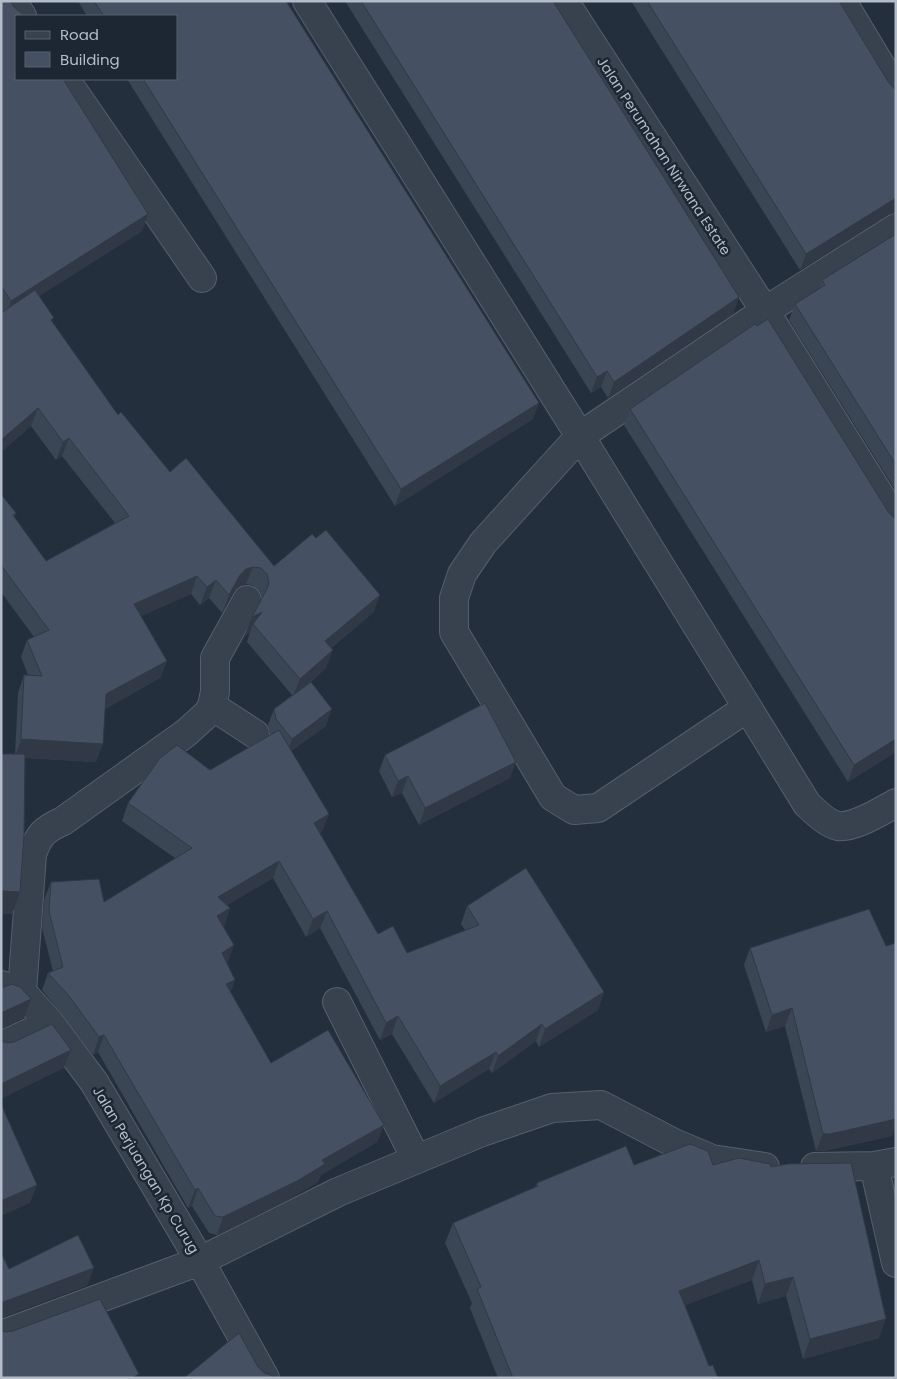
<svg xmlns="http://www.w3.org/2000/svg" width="897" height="1379" viewBox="0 0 897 1379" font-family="Poppins,sans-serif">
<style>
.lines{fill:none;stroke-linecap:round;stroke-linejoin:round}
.minor-casing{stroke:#565f6c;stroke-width:30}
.minor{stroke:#38414e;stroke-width:28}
.wall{fill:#3b4654}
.shaded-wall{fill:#303945}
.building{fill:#455162;stroke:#303945}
.labels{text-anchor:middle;stroke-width:5;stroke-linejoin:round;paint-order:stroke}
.street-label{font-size:14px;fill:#b4bcc9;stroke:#1d2633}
</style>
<rect width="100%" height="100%" fill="#242f3e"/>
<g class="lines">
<defs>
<path id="minor" d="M 12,1 L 22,16
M 307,1 L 580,436 L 807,804 C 814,811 828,824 838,826 C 855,828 881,811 896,803
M 564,1 L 765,311 L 896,521
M 842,1 L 896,91
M 65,79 L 202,278
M 212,706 L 255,734
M 747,708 L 598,808 L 574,810 L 553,797 L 454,632 L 454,598 L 462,574 L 483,543 L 580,436 L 765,311 L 896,228
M 1,985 L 22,992 L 50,1023 L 94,1082 L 200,1261 L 265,1378
M 22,992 L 32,854 C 39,835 43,830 63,821 L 186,733 L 208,713 L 212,706 L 215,692 L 215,658 L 247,600
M 337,1002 L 416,1159
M 1,1046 L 50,1023
M 874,1166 L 896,1263
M 815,1167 L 874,1166 L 896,1162
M 1,1335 L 200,1261 L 338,1192 L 482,1132 L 552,1108 L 601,1105 L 674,1143 L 712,1159 L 765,1167"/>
</defs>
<use href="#minor" class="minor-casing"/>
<use href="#minor" class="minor"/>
</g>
<path class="wall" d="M 1,1 L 148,214 L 142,231 L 39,296 L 52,323 L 118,415 L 170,472 L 274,566 L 374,612 L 331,648 L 326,668 L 306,686 L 326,726 L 291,751 L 329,814 L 322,831 L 320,833 L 378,934 L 407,953 L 465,930 L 461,924 L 467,906 L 604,992 L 598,1010 L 539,1047 L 536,1041 L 492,1073 L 489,1069 L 434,1103 L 392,1034 L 380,1040 L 320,928 L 306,937 L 273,878 L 227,905 L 230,908 L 224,926 L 223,926 L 228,962 L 227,963 L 230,993 L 271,1063 L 384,1125 L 377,1142 L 321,1175 L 318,1182 L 291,1198 L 217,1235 L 209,1233 L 192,1206 L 188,1208 L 98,1052 L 93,1055 L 62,1014 L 42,990 L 48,973 L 53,971 L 42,928 L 44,900 L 51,882 L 104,902 L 175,858 L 122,821 L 128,803 L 210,770 L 270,735 L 268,725 L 274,709 L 292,695 L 247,642 L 250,632 L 245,635 L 262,598 L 260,592 L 254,586 L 246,584 L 239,586 L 233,592 L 222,613 L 209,598 L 200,605 L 191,594 L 141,616 L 167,661 L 160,678 L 105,709 L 96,762 L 25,758 L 20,892 L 12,914 L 15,754 L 18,693 L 24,675 L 28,675 L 21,657 L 27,640 L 34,637 L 1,592 L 1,494 L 16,513 L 14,517 L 46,561 L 115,523 L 62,456 L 56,460 L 31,426 L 1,452 Z
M 78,1 L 286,1 L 533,419 L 395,506 L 127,79 L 176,79 L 176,16 L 87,16 Z
M 345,1 L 553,1 L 739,297 L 733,314 L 608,398 L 601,387 L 591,393 Z
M 631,1 L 839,1 L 889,83 L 896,91 L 896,213 L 888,215 L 800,270 Z
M 896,234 L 896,491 L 789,320 L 795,304 L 820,288 L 822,280 Z
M 630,409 L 889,513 L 896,519 L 896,752 L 848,782 L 624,425 Z
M 385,755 L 510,778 L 419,825 L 402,793 L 392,797 L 379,771 Z
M 750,948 L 892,1136 L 824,1151 L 816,1151 L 785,1026 L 766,1032 L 744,965 Z
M 634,1165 L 713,1165 L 771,1167 L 879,1338 L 803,1359 L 786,1296 L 758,1304 L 752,1280 L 685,1305 L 709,1366 L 718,1378 L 498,1378 L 470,1308 L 472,1303 L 445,1243 L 453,1223 L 535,1187 L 537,1183 Z"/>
<path class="shaded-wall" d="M 894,198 L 896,198 L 896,210 L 895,212 L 888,215 L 800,270 L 806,254 Z
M 148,214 L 142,231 L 5,318 L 11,301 Z
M 739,297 L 733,314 L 608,398 L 614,382 Z
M 607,371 L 601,387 L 591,393 L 597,377 Z
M 539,403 L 533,419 L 395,506 L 401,489 Z
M 38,408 L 31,426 L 1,452 L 1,440 Z
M 69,438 L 62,456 L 56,460 L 63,442 Z
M 253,567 L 246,584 L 239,586 L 233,592 L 222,613 L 229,595 L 240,575 L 246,569 Z
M 197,576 L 191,594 L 128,622 L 134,604 Z
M 216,580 L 209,598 L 200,605 L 207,587 Z
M 380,595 L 374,612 L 318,658 L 325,641 Z
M 262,612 L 253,624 L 250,632 L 245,635 L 252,617 Z
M 333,650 L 326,668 L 293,696 L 300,679 Z
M 167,661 L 160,678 L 100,712 L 106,694 Z
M 332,709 L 326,726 L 286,755 L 292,739 Z
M 21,739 L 103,744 L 96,762 L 15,757 Z
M 896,739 L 896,752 L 848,782 L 854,765 Z
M 516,762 L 510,778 L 419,825 L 425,808 Z
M 408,776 L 402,793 L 392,797 L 398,781 Z
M 329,814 L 322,831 L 307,840 L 314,823 Z
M 279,861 L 273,878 L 211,914 L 218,897 Z
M 1,891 L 20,892 L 12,914 L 1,914 Z
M 230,908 L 224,926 L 210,933 L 217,916 Z
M 327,911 L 320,928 L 306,937 L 313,919 Z
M 234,945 L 228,962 L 216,970 L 222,953 Z
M 235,980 L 229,998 L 226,984 Z
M 604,992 L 598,1010 L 539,1047 L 545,1029 Z
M 31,999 L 24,1018 L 1,1029 L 1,1013 Z
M 792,1008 L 785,1026 L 766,1032 L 772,1015 Z
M 398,1016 L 392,1034 L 380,1040 L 386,1023 Z
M 542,1024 L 536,1041 L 492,1073 L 498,1056 Z
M 104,1035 L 98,1052 L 93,1055 L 99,1037 Z
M 71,1050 L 64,1068 L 1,1099 L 1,1084 Z
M 496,1052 L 489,1069 L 434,1103 L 440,1086 Z
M 895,1104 L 896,1104 L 896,1125 L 892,1136 L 824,1151 L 816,1151 L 823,1134 Z
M 384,1125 L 377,1142 L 321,1175 L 318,1182 L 291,1198 L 217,1235 L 223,1217 Z
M 37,1185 L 30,1203 L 1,1216 L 1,1201 Z
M 198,1188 L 192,1206 L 188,1208 L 195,1190 Z
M 759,1260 L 752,1280 L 672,1310 L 679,1291 Z
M 94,1268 L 87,1286 L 1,1318 L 1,1303 Z
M 793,1277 L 786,1296 L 758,1304 L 765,1284 Z
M 886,1319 L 879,1338 L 803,1359 L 810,1339 Z"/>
<path class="building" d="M 1,1 L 10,1 L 15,8 L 23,14 L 24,16 L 16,16 L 16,79 L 63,79 L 148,214 L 11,301 L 1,286 Z
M 94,1 L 286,1 L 539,403 L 401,489 L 143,79 L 176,79 L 176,16 L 104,16 Z
M 361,1 L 553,1 L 739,297 L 614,382 L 607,371 L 597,377 Z
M 647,1 L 839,1 L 889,83 L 893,87 L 896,91 L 896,198 L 806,254 Z
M 896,234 L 896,465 L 795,304 L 825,285 L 822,280 Z
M 35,290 L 54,318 L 51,320 L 118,415 L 121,412 L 170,472 L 186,458 L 274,566 L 312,534 L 316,538 L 326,530 L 380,595 L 325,641 L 333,650 L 300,679 L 253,624 L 262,612 L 252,617 L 267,589 L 269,582 L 267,574 L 261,568 L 253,567 L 246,569 L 240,575 L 229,595 L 216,580 L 207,587 L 197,576 L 134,604 L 167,661 L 106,694 L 103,744 L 21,739 L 24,675 L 42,676 L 27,640 L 49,630 L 1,565 L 1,494 L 16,513 L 13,515 L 46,561 L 129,516 L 69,438 L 63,442 L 38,408 L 1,440 L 1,313 Z
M 768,319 L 889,513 L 896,519 L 896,739 L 854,765 L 630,409 L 755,324 L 757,326 Z
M 311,682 L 332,709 L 292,739 L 276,719 L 274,709 Z
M 485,703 L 516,762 L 425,808 L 408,776 L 398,781 L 385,755 Z
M 279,730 L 329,814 L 314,823 L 378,934 L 393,926 L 407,953 L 479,925 L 467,906 L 526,868 L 604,992 L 545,1029 L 542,1024 L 498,1056 L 496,1052 L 440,1086 L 398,1016 L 386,1023 L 327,911 L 313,919 L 279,861 L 218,897 L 230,908 L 217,916 L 234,945 L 222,953 L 235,980 L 226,984 L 271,1063 L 328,1030 L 384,1125 L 322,1160 L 325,1164 L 297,1181 L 223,1217 L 215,1216 L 198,1188 L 195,1190 L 104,1035 L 99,1037 L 69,996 L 48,973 L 63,967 L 49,911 L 51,882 L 99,879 L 104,902 L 192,848 L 128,803 L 160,758 L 177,745 L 210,770 Z
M 1,754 L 25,754 L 24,835 L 20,892 L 1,891 Z
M 869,909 L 886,946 L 896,943 L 896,1104 L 895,1104 L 896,1108 L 896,1119 L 830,1134 L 823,1134 L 792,1008 L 772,1015 L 750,948 Z
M 12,984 L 20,987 L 31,999 L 1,1013 L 1,988 Z
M 52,1024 L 71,1050 L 1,1084 L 1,1041 L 7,1043 L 14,1042 Z
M 1,1104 L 37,1185 L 1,1201 Z
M 690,1144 L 708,1151 L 713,1165 L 739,1158 L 770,1164 L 771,1167 L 788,1164 L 851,1163 L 886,1319 L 810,1339 L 793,1277 L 765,1284 L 759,1260 L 679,1291 L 709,1366 L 713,1365 L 718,1378 L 513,1378 L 477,1289 L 481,1287 L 453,1223 L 538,1186 L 537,1183 L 626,1146 L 634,1165 Z
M 78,1235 L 94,1268 L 1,1303 L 1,1253 L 9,1269 Z
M 100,1299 L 139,1374 L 132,1378 L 1,1378 L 1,1330 L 5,1332 L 13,1331 Z
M 239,1333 L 258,1367 L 264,1373 L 271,1375 L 273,1378 L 184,1378 Z"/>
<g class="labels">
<g class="street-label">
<text transform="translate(664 156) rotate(57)" y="5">Jalan Perumahan Nirwana Estate</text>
<text transform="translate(146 1170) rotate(59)" y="5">Jalan Perjuangan Kp Curug</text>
</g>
</g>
<rect width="897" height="1379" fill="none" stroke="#b4bcc9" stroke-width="5"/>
<rect x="15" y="15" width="162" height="65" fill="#1d2633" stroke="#59626f"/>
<rect x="25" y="31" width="25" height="8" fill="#38414e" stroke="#59626f"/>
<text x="60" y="40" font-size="15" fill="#b4bcc9">Road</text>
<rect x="25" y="52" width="25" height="15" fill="#455162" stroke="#59626f"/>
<text x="60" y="65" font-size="15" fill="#b4bcc9">Building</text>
</svg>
